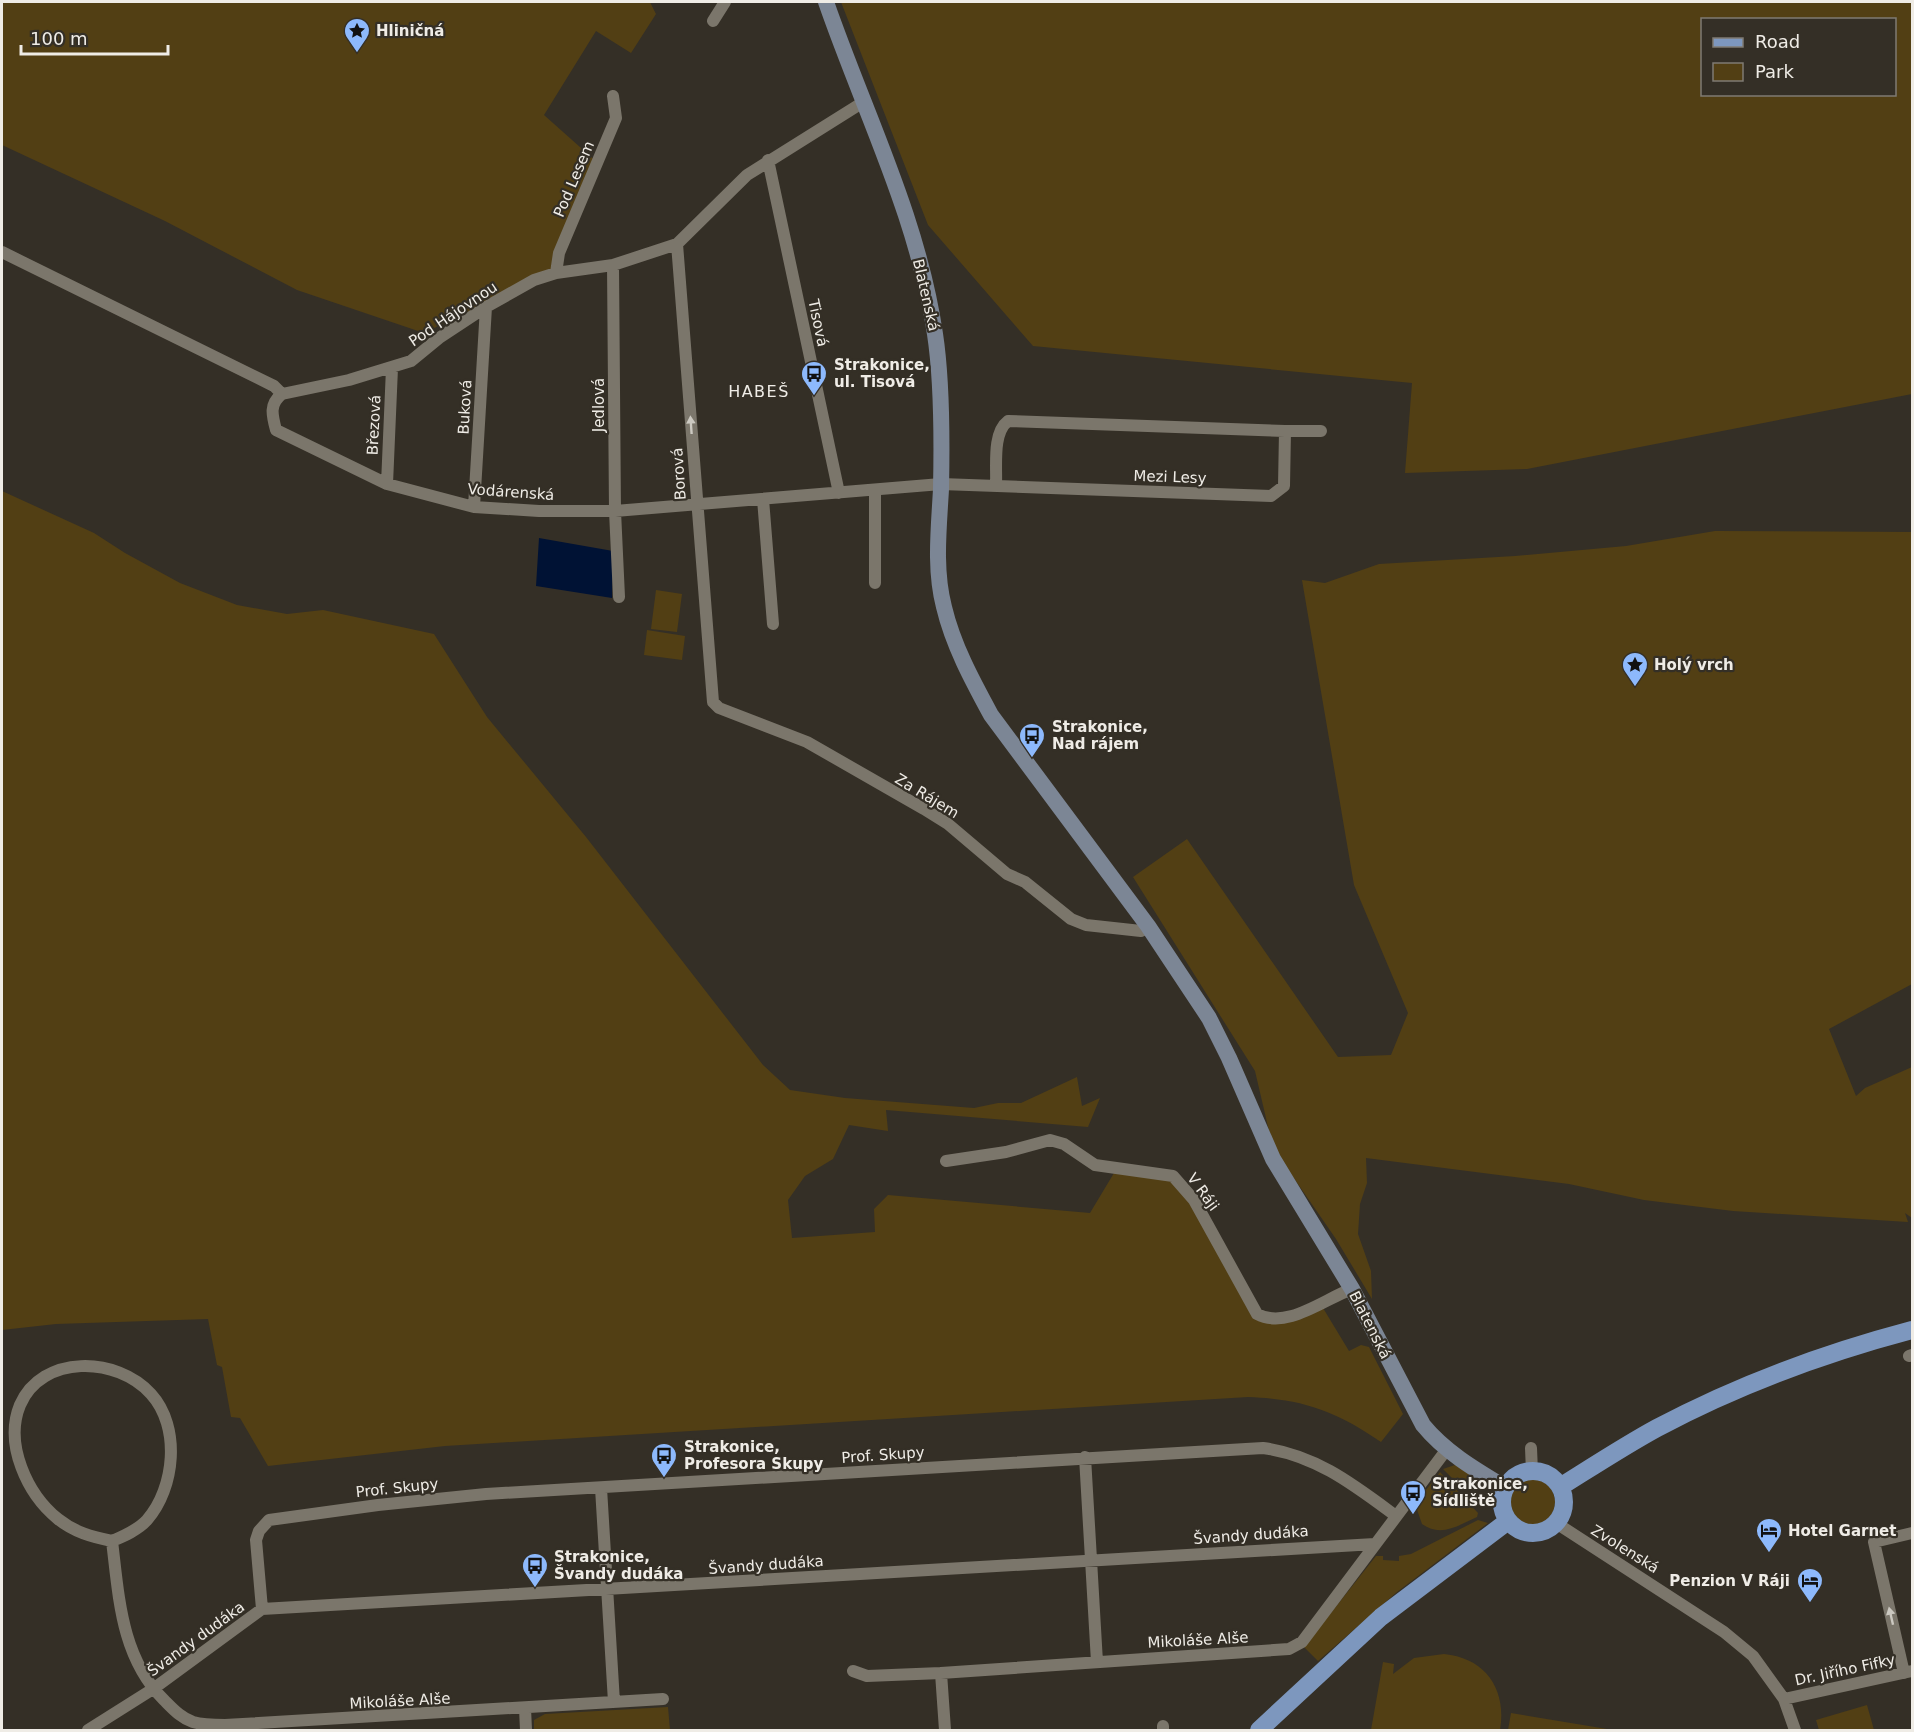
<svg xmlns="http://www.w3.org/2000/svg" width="1914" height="1732" viewBox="0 0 1914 1732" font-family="'DejaVu Sans',sans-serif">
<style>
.green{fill:#523f14;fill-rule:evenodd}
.water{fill:#001234}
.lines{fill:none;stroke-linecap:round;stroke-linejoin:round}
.street{stroke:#7b766b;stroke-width:12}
.secondary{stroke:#7c8695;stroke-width:16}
.primary{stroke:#7d97be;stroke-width:18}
.oneway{fill:#ccc9c1}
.labels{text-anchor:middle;stroke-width:4.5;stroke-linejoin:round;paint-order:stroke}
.poi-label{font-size:15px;font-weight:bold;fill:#efece6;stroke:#342f26;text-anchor:start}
.street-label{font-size:15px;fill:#efece6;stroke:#342f26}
.neighbourhood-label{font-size:16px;letter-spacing:1.5px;fill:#efece6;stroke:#342f26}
</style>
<rect width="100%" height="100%" fill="#342f26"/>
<path class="green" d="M 2,2 L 650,2 L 656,14 L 631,53 L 596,31 L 544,115 L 599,164 L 552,271 L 424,333 L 297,290 L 165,221 L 2,145 Z
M 841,2 L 1912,2 L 1912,394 L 1527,469 L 1405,473 L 1412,383 L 1033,346 L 928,225 ZM 1702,20 L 1894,20 L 1894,94 L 1702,94 Z
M 2,491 L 94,533 L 125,553 L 180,583 L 237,605 L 287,614 L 323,610 L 434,634 L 487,717 L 586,837 L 763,1065 L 790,1090 L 845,1098 L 974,1108 L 998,1103 L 1021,1103 L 1077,1077 L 1082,1106 L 1100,1098 L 1088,1127 L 886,1110 L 888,1131 L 849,1125 L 833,1159 L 805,1176 L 788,1200 L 792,1238 L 875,1232 L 874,1209 L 888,1195 L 1090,1213 L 1114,1173 L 1173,1174 L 1258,1316 L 1323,1308 L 1349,1351 L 1361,1345 L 1369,1347 L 1403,1414 L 1381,1442 C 1336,1411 1303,1399 1248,1397 L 445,1446 L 268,1466 L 240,1418 L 231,1417 L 222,1367 L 217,1365 L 208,1319 L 56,1324 L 2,1330 Z
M 1715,531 L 1912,532 L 1912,984 L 1829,1029 L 1856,1096 L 1865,1088 L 1912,1067 L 1912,1218 L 1905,1213 L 1908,1222 L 1733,1211 L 1644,1200 L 1569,1184 L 1366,1158 L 1367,1183 L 1360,1204 L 1358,1234 L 1371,1271 L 1372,1299 L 1336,1239 L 1273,1148 L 1255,1071 L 1133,877 L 1187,839 L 1338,1057 L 1391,1055 L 1408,1013 L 1354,885 L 1302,580 L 1325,583 L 1379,564 L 1515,556 L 1626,546 Z
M 656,590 L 682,594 L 677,632 L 651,629 Z
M 647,630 L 685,636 L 682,660 L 644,655 Z
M 1455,1465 L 1487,1486 L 1457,1483 L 1443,1469 Z
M 1440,1472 L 1478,1513 L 1477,1517 C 1459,1525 1441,1538 1422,1524 L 1415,1504 Z
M1509 1502a23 23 0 1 1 46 0a23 23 0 1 1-46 0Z
M 1478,1520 L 1488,1523 L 1397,1592 L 1318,1661 L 1304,1647 L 1376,1556 L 1383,1556 L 1383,1560 L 1399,1561 L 1399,1556 L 1411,1554 Z
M 1444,1654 C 1486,1658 1507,1690 1500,1730 L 1371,1730 L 1383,1662 L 1394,1664 L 1393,1674 L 1414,1658 Z
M 1867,1705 L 1874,1730 L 1819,1730 L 1816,1720 Z
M 668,1707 L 670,1730 L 534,1730 L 534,1720 L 545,1714 Z
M 1511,1713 L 1613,1730 L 1508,1730 Z"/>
<path class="water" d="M 539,538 L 613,551 L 612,598 L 536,586 Z"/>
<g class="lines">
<path class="street" d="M 713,21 L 725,2
M 768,160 L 839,493
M 677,244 L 713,702 L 719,708 L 807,742 L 924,809 L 948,824 L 1007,874 L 1025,882 L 1071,919 L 1086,925 L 1141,931 L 1148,926
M 2,252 L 274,386 L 282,394 L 349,380 L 411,361 L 439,338 L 486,307 L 534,280 L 556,273 L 613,265 L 677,244 L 747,175 L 865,101
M 613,265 L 615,511 L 619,597
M 556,273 L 559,253 L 616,118 L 613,96
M 282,394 C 269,404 272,415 276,430 L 387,484 L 474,507 L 539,511 L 615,511 L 941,484 L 1271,496 L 1284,486 L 1285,431 L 1008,421 C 992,433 997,467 996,486
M 1285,431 L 1321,431
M 387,484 L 392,368
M 763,499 L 773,624
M 474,507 L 486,307
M 875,583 L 875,490
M 946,1161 L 1006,1152 L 1050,1140 L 1064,1144 L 1095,1165 L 1173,1176 L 1194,1200 L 1257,1314 C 1287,1330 1324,1299 1352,1289
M 1909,1356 L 1912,1355
M 1531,1448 L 1532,1472
M 1085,1457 L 1097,1662
M 601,1488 L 614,1702
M 1556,1523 L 1724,1632 L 1753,1656 L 1784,1699 L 1795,1730
M 112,1541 C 124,1536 138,1530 147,1520 C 175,1488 181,1427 151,1394 C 117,1356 42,1354 20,1405 C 4,1444 27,1494 58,1519 C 74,1532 92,1537 112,1541 C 119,1598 121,1657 164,1700 C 173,1709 181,1718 193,1722 C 203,1725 215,1725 225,1725 L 663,1699
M 262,1609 L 256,1540 L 259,1531 L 269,1520 L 378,1505 L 486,1494 L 1263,1448 C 1316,1455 1354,1485 1396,1516
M 853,1671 L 867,1676 L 941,1673 L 1289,1649 L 1302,1642 L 1447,1449
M 941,1673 L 945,1730
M 1904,1673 L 1874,1542 L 1912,1533
M 1784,1699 L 1912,1671
M 525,1708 L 526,1730
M 1163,1726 L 1163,1730
M 88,1730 L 153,1689 L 262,1609 L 1375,1544"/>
<path class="secondary" d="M 826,2 C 864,112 918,217 935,334 C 942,380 942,442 941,489 C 939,527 934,569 944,607 C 953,645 972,680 991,715 L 1148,926 L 1209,1018 L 1229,1058 L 1273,1159 L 1352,1289 L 1423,1425 C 1445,1452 1476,1470 1506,1488"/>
<path class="primary" d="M1502 1502a31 31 0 1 1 62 0a31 31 0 1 1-62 0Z
M 1560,1487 C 1592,1467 1624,1446 1657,1428 C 1738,1385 1825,1353 1912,1330
M 1259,1730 L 1381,1617 L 1508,1521"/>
</g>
<defs><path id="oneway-solid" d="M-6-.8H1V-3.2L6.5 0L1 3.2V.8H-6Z" transform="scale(1.5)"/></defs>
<g class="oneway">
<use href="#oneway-solid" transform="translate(691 425) rotate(-94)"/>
<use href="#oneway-solid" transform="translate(1891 1616) rotate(-103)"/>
</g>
<defs>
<symbol id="sight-pin" viewBox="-11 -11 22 30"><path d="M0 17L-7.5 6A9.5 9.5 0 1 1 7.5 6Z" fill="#8db9fc" stroke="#342f26"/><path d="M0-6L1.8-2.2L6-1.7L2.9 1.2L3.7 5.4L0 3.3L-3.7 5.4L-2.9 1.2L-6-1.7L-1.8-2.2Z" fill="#111"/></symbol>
<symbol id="bus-pin" viewBox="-11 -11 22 30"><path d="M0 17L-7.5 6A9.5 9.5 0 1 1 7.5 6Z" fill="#8db9fc" stroke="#342f26"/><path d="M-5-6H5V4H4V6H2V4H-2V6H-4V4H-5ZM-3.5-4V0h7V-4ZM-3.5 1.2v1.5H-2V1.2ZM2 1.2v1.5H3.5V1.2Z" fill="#111"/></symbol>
<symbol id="hotel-pin" viewBox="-11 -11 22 30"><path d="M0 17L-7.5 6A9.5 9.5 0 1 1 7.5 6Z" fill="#8db9fc" stroke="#342f26"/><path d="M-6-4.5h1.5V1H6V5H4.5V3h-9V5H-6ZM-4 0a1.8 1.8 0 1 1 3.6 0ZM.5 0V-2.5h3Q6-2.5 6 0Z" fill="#111"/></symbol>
</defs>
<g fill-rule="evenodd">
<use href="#sight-pin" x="342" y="16" width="30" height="40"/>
<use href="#bus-pin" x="799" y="359" width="30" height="40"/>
<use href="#sight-pin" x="1620" y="650" width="30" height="40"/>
<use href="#bus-pin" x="1017" y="721" width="30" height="40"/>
<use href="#bus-pin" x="649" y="1441" width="30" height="40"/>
<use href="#bus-pin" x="1398" y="1478" width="30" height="40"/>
<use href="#hotel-pin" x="1754" y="1516" width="30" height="40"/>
<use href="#bus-pin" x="520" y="1551" width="30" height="40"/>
<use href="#hotel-pin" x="1795" y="1566" width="30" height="40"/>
</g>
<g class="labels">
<g class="poi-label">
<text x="376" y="36">Hliničná</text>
<text x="834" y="370">Strakonice,<tspan x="834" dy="17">ul. Tisová</tspan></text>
<text x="1654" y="670">Holý vrch</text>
<text x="1052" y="732">Strakonice,<tspan x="1052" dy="17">Nad rájem</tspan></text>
<text x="684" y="1452">Strakonice,<tspan x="684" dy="17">Profesora Skupy</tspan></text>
<text x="1432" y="1489">Strakonice,<tspan x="1432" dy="17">Sídliště</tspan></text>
<text x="1788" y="1536">Hotel Garnet</text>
<text x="554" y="1562">Strakonice,<tspan x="554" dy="17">Švandy dudáka</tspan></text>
<text x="1790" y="1586" text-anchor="end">Penzion V Ráji</text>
</g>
<g class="street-label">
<text transform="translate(574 179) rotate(-67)" y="5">Pod Lesem</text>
<text transform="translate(926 295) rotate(77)" y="5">Blatenská</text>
<text transform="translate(453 314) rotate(-34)" y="5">Pod Hájovnou</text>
<text transform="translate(818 323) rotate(78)" y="5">Tisová</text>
<text transform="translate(599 405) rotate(-90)" y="5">Jedlová</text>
<text transform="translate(465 407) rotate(-87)" y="5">Buková</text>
<text transform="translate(374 425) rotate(-87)" y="5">Březová</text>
<text transform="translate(679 474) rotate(-94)" y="5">Borová</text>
<text transform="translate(1170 477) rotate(2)" y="5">Mezi Lesy</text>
<text transform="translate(511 492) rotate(4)" y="5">Vodárenská</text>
<text transform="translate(927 796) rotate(31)" y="5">Za Rájem</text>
<text transform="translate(1203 1192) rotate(54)" y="5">V Ráji</text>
<text transform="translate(1370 1325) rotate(63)" y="5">Blatenská</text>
<text transform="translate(883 1455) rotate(-4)" y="5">Prof. Skupy</text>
<text transform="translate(397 1488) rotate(-6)" y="5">Prof. Skupy</text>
<text transform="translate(1251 1535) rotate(-4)" y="5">Švandy dudáka</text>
<text transform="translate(1625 1549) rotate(32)" y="5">Zvolenská</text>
<text transform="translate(766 1565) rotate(-4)" y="5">Švandy dudáka</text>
<text transform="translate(196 1639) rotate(-36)" y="5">Švandy dudáka</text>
<text transform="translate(1198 1640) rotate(-3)" y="5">Mikoláše Alše</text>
<text transform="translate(1845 1670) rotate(-12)" y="5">Dr. Jiřího Fifky</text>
<text transform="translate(400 1701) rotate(-3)" y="5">Mikoláše Alše</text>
</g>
<g class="neighbourhood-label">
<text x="759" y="397">HABEŠ</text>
</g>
</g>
<rect width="1914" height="1732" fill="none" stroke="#efece6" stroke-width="6"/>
<rect x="1701" y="18" width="195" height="78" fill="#342f26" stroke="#7f7b73" stroke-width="1.5"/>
<rect x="1713" y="38" width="30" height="9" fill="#7d97be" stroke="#7f7b73" stroke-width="1.5"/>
<text x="1755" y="48" font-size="18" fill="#efece6">Road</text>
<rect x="1713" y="63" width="30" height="18" fill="#523f14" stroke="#7f7b73" stroke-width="1.5"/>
<text x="1755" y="78" font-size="18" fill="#efece6">Park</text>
<path d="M21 45v9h147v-9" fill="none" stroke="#efece6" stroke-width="3"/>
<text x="30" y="45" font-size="18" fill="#efece6" stroke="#342f26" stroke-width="4.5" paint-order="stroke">100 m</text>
</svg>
